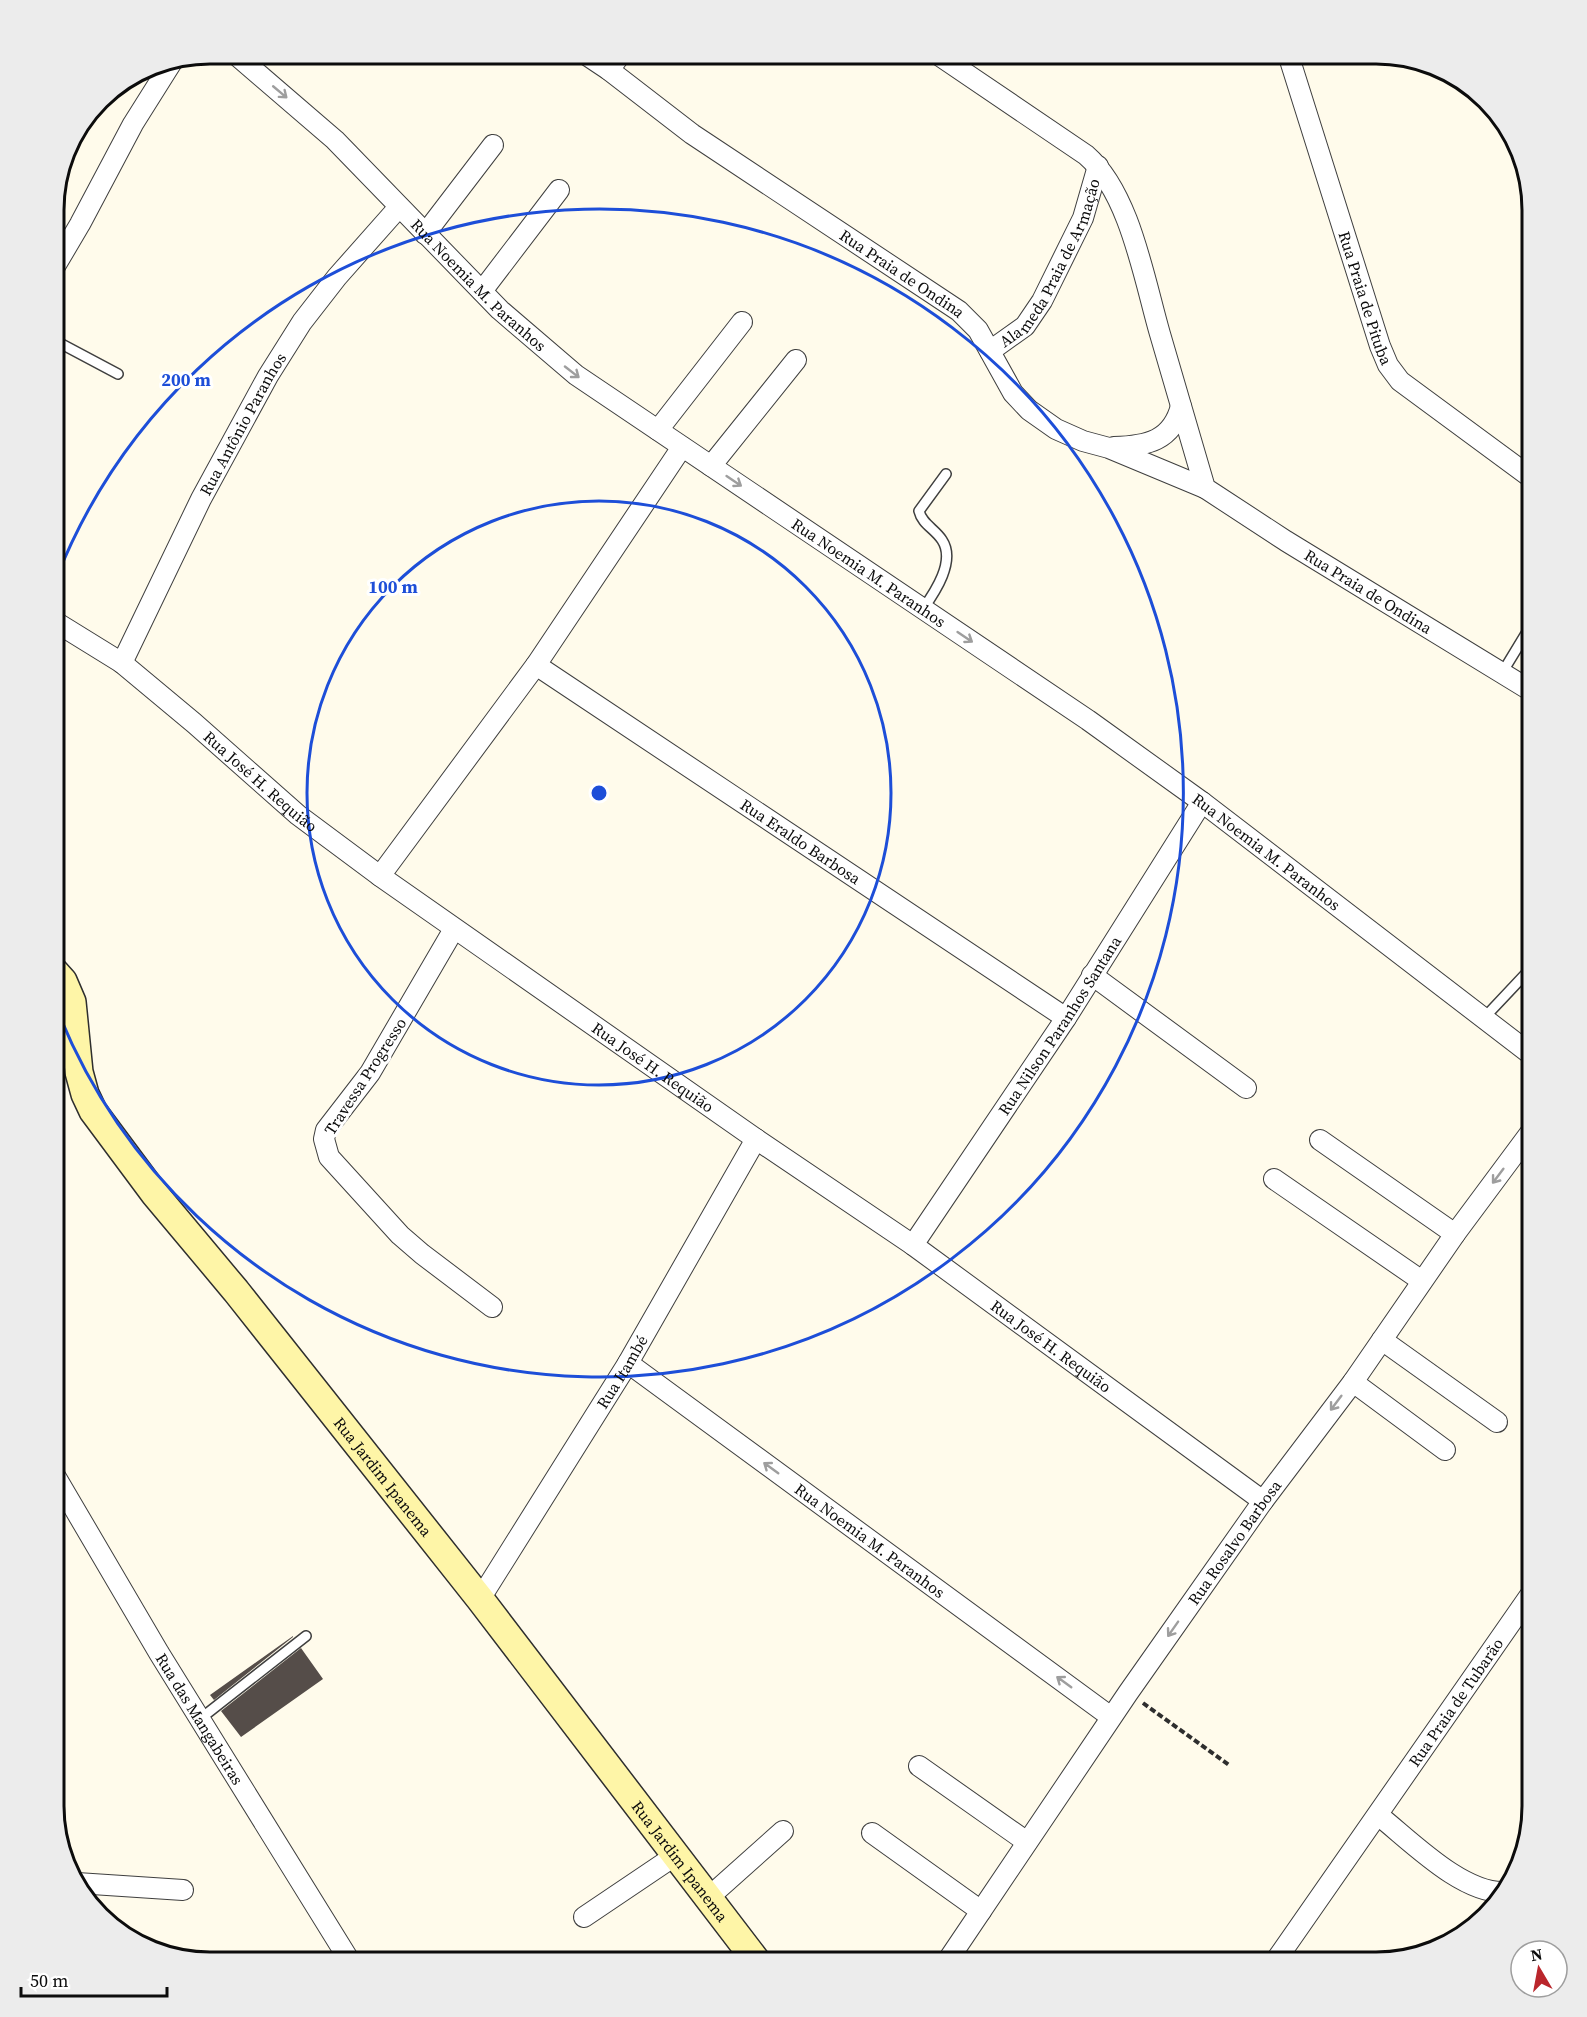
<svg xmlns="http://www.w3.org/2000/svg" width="1587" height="2017" viewBox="0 0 1587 2017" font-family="'Source Serif 4',serif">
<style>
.building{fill:#554d49}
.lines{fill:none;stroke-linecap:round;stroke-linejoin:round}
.lane-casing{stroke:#3f3f3f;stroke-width:12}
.street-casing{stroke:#3f3f3f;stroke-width:22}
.secondary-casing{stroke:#2e2e2e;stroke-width:30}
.path{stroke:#2e2e2e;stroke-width:4;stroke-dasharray:6 3;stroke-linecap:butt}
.lane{stroke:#fff;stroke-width:9}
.street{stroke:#fff;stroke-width:20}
.secondary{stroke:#fef5a7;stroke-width:27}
.oneway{stroke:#9e9e9e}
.ring{fill:none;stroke:#1d4ed8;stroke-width:3}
.labels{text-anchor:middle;stroke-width:6;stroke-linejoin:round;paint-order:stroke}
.street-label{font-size:16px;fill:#0c0c0c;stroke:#fff}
.rim{fill:none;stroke:#0c0c0c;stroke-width:3}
.centre{fill:#1d4ed8;stroke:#fff;stroke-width:3}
.ring-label{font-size:18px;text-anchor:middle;font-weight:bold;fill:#1d4ed8;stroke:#fff;stroke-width:6;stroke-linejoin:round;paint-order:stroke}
</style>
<rect width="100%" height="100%" fill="#fffbeb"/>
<path class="building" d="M 293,1636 L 293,1637 L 214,1700 L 210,1695 Z
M 301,1648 L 323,1679 L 241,1737 L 221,1711 Z"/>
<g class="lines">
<defs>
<path id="lane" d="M 54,340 L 118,374
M 923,609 C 935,592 956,561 942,540 C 935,529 922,524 919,511 L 946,474
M 1502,673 L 1533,622
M 1484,1018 L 1533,966
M 200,1719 L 306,1636"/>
<g id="street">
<path id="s1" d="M 235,54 L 335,140 L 500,310 L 576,375 L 1088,720 L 1202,802 L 1533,1056"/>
<path id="s2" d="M 585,54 L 609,70 L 692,134 L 959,311 L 978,330 L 1013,393 L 1029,410 L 1056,429 L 1083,441 L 1109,448 L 1205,488"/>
<path id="s3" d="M 937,54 L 1086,155 C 1130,193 1144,279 1160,334 C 1175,385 1190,437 1205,488 L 1286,541 L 1533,692"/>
<path id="s4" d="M 1288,54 L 1380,346 L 1388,365 L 1400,381 L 1533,479"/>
<path d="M 609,70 L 621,54"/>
<path d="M 425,234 L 493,145"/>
<path d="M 54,268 L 80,224 L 133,124 L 172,62"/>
<path d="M 482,291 L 559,190"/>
<path id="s5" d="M 990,351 L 1025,326 L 1042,301 L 1083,218 L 1098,166"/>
<path d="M 658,430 L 742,322"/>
<path d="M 1114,447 C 1147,446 1172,441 1181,406"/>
<path d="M 711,466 L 796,360"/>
<path id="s6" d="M 54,621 L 122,663 L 194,723 L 298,815 L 380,876 L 756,1139 L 913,1245 L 1263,1501"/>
<path id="s7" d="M 122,663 L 201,499 L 268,376 L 302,322 L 337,277 L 399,207"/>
<path id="s8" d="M 536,665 L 1066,1018"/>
<path d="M 380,876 L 536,665 L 682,447"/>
<path d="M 454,929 L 370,1073 L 326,1130 L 324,1139 L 329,1157 L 400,1235 L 422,1254 L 492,1307"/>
<path d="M 1092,975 L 1246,1088"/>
<path d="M 1320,1140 L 1455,1234"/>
<path d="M 1274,1179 L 1422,1281"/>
<path id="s9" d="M 913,1245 L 1066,1018 L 1202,802"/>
<path d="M 1382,1340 L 1497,1422"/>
<path id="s10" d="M 628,1363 L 1111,1717"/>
<path d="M 1353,1382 L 1445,1450"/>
<path id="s11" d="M 54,1474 L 159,1653 L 351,1963"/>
<path id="s12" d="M 480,1599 L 628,1363 L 756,1139"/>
<path d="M 919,1766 L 1027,1842"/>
<path d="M 1378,1815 C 1411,1841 1462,1894 1505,1892"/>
<path d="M 872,1833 L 981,1911"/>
<path d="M 77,1883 L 183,1890"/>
<path d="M 708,1898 L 783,1831"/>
<path d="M 584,1917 L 676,1855"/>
<path id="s13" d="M 946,1963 L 1128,1693 L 1263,1501 L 1353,1382 L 1455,1234 L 1533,1129"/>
<path id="s14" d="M 1274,1963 L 1533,1591"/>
</g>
<g id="secondary">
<path id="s15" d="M 54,971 L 63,981 L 72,1002 L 79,1072 L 85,1094 L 93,1111 L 154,1193 L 236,1291 L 480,1599 L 758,1963"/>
</g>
</defs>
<use href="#lane" class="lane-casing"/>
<use href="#street" class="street-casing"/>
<use href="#secondary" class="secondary-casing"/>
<path class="path" d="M 1143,1703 L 1229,1765"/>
<use href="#lane" class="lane"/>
<use href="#street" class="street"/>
<use href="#secondary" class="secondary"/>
</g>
<defs><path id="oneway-shaft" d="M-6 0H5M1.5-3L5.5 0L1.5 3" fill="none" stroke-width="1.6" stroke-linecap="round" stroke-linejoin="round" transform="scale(1.5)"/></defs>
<g class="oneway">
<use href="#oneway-shaft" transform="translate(280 92) rotate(40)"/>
<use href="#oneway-shaft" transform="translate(572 372) rotate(38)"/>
<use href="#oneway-shaft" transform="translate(734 481) rotate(34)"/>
<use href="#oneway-shaft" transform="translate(965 637) rotate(34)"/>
<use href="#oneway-shaft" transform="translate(1498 1176) rotate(127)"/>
<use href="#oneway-shaft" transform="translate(1336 1403) rotate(127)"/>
<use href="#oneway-shaft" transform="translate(771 1468) rotate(-144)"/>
<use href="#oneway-shaft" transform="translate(1173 1629) rotate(125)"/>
<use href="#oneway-shaft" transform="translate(1064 1682) rotate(-144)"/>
</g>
<g class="ring">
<circle cx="599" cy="793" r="292"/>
<path d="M56 579A584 584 0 1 1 56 1007"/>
</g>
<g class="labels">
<g class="street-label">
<text dy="6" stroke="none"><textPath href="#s5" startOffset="110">Alameda Praia de Armação</textPath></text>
<text dy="6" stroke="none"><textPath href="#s2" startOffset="386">Rua Praia de Ondina</textPath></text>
<text dy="6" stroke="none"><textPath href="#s1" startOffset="336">Rua Noemia M. Paranhos</textPath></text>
<text dy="6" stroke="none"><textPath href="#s4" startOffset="256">Rua Praia de Pituba</textPath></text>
<text dy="6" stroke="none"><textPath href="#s7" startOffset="268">Rua Antônio Paranhos</textPath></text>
<text dy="6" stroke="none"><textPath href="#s1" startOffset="822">Rua Noemia M. Paranhos</textPath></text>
<text dy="6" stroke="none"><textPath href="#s3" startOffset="730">Rua Praia de Ondina</textPath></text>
<text dy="6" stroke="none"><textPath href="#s6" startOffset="262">Rua José H. Requião</textPath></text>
<text dy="6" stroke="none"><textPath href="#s8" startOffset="318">Rua Eraldo Barbosa</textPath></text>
<text dy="6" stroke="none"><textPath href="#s1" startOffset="1308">Rua Noemia M. Paranhos</textPath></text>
<text dy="6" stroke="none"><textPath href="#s9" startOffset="264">Rua Nilson Paranhos Santana</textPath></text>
<text dy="6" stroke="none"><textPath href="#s6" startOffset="748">Rua José H. Requião</textPath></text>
<text transform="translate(365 1076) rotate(-57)" y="6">Travessa Progresso</text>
<text dy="6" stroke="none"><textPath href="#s6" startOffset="1234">Rua José H. Requião</textPath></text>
<text dy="6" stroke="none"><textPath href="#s12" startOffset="268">Rua Itambé</textPath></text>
<text dy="6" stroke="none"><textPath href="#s15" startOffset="615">Rua Jardim Ipanema</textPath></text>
<text dy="6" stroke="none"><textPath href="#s10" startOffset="300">Rua Noemia M. Paranhos</textPath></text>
<text dy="6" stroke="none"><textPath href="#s13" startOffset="510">Rua Rosalvo Barbosa</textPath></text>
<text dy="6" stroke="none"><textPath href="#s14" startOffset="318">Rua Praia de Tubarão</textPath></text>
<text dy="6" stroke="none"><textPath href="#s11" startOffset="285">Rua das Mangabeiras</textPath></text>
<text dy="6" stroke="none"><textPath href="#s15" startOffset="1101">Rua Jardim Ipanema</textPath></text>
</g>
</g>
<path d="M0 0H1587V2017H0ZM210 64H1376A146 146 0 0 1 1522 210V1806A146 146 0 0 1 1376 1952H210A146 146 0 0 1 64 1806V210A146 146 0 0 1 210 64Z" fill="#ececec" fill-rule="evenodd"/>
<path class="rim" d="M210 64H1376A146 146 0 0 1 1522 210V1806A146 146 0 0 1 1376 1952H210A146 146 0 0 1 64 1806V210A146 146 0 0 1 210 64Z"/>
<circle cx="599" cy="793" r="9" class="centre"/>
<g class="ring-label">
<text x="186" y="386">200 m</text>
<text x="393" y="593">100 m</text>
</g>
<g transform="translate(1539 1969) rotate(350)"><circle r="28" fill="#ffffff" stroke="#9e9e9e" stroke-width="1.5"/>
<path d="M0-4.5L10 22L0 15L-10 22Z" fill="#ba262c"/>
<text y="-9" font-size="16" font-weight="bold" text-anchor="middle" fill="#0c0c0c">N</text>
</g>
<path d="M21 1987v9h146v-9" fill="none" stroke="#0c0c0c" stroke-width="3"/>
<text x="30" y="1987" font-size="18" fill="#0c0c0c" stroke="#ffffff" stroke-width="4.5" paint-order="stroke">50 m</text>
</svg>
